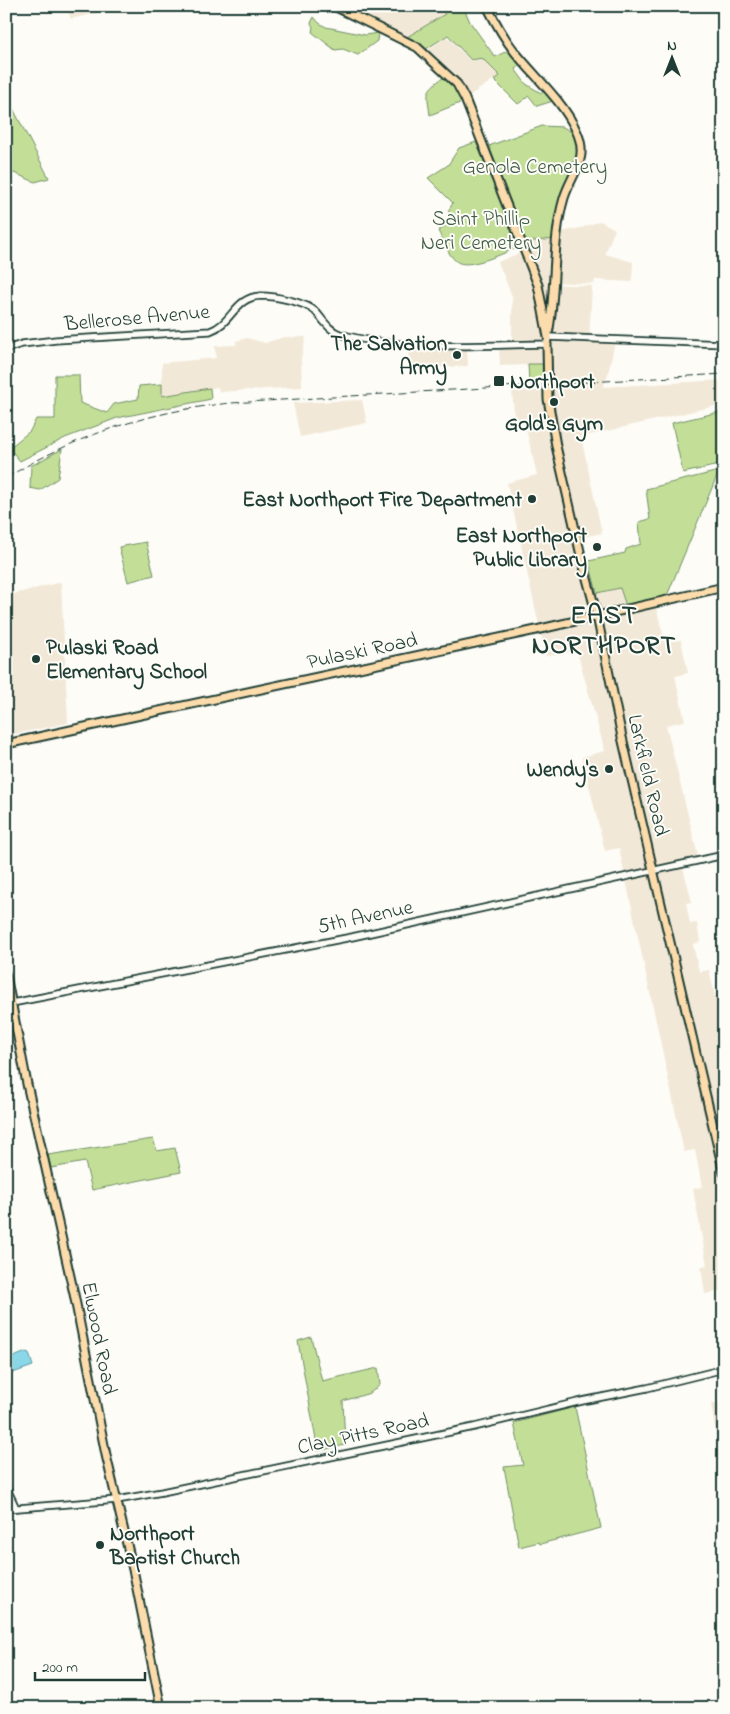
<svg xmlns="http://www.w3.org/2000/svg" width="730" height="1714" viewBox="0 0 730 1714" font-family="'Indie Flower',sans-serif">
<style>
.built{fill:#f2e8d7}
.green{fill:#c3df97;stroke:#718e66}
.water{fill:#89d7e7;stroke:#5f999f}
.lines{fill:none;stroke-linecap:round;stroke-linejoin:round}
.minor-casing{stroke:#1f3d34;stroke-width:9}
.major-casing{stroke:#1f3d34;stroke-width:11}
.minor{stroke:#fdfcf7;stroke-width:5.5}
.major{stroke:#fcdcac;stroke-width:7}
.rail{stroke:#1f3d34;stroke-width:1;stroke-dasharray:8 4;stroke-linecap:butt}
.poi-dot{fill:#1f3d34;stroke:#fdfcf7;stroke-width:2}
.labels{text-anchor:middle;stroke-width:4;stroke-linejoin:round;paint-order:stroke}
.park-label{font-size:21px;fill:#405d48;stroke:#fdfcf7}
.street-label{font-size:21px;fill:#1f3d34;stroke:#fdfcf7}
.poi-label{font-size:21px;font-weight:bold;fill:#1f3d34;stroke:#fdfcf7;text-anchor:end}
.district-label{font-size:26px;font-weight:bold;letter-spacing:1px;fill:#1f3d34;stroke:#fdfcf7}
</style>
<rect width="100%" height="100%" fill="#fdfcf7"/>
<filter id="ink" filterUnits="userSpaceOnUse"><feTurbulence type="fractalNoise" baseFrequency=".02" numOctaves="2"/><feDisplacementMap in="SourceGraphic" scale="10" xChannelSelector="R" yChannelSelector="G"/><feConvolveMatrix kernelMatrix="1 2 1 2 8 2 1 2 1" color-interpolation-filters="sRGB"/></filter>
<g filter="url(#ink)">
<path class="built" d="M 66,6 L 127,6 L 71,19 Z
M 332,6 L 437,6 L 445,14 L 407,37 L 399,41 Z
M 447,37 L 471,61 L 482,58 L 499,76 L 469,96 L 454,77 L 427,50 Z
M 600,221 L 615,229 L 605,254 L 633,262 L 632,282 L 595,280 L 594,284 L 556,282 L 561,232 L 581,228 Z
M 554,239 L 551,284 L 592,286 L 589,341 L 615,342 L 608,374 L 603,387 L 724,380 L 724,404 L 581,437 L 602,533 L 573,539 L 587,596 L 620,588 L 628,613 L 656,607 L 665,642 L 681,640 L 688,673 L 675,676 L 685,721 L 666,725 L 698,856 L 681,860 L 692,902 L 686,903 L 690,924 L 697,923 L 700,942 L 693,944 L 699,972 L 709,970 L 715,996 L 724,995 L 724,1168 L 718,1169 L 724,1197 L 724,1310 L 720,1291 L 705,1294 L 701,1267 L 707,1265 L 693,1189 L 702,1187 L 695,1150 L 684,1152 L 619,848 L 605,851 L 582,757 L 605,751 L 577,651 L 546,656 L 507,483 L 537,475 L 524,420 L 515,423 L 512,391 L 549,390 L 548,364 L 500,366 L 499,347 L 512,347 L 512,296 L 498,262 L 522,252 L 526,242 Z
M 284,337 L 306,337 L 301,358 L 302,387 L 219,392 L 218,387 L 162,396 L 162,363 L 216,358 L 215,346 L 236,345 L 236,341 L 247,338 L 265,343 Z
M 408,347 L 467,347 L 468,366 L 409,369 Z
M 362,400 L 367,423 L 300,437 L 293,403 Z
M 61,582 L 68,723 L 6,736 L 6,596 Z
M 724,1401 L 724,1481 L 711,1404 Z"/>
<path class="green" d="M 437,6 L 463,6 L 470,22 L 495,57 L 509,50 L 521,64 L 515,69 L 526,84 L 541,93 L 545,91 L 553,101 L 537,106 L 529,96 L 518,104 L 494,80 L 500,76 L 482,58 L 471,60 L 448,35 L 426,49 L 407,37 L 445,14 Z
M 314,17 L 319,23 L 326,27 L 365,35 L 378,33 L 377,41 L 358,55 L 343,49 L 335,50 L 312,32 L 313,27 L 311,23 Z
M 444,77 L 456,89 L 462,102 L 430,115 C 427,92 424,91 444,77 Z
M 6,96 L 6,95 L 49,178 L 35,182 L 14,173 L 6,175 Z
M 542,126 L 563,127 L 575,134 L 579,151 L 562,194 L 554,239 L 526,242 L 489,146 Z
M 476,142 L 519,247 C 506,252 467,271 456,261 C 448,255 443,240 438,231 L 455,219 L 448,211 L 453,203 L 428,178 L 448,165 L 459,148 Z
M 543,364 L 543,381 L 529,383 L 528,364 Z
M 55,375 L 79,375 L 80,403 L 107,413 L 114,404 L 138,399 L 139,386 L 162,384 L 162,396 L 210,388 L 211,399 L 117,418 L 65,438 L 20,461 L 9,448 L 30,431 L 36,419 L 55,419 Z
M 724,411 L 723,464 L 683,473 L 672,423 Z
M 62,449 L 58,478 L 40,490 L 30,488 L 31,466 Z
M 719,471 L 666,598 L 626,606 L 620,588 L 597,593 L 589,561 L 625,553 L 626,549 L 641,544 L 639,522 L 650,519 L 646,489 Z
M 146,542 L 154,575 L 128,582 L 119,547 Z
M 153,1139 L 157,1151 L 175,1148 L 181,1172 L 92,1190 L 85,1162 L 51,1168 L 48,1155 Z
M 311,1337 L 322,1381 L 378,1368 L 380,1385 L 370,1393 L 343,1401 L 345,1445 L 318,1451 L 298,1341 Z
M 575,1407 L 601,1528 L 540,1544 L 539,1542 L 519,1547 L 504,1467 L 523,1465 L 514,1423 Z"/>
<path class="water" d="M 26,1352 L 29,1353 L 33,1366 L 7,1375 L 6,1360 Z"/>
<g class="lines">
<defs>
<path id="minor" d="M 6,349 L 22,344 L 56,340 L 210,331 C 233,323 234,297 261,296 C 274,296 305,302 315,311 C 323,319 328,330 340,334 C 401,351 483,345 547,344 L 548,337 L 724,344
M 12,1003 L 352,937 L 724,855
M 6,1487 L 16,1508
M 6,1509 L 117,1500 L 162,1492 L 474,1427 L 582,1401 L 647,1388 L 724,1369"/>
<path id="major" d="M 334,6 L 417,47 L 457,84 L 465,99 L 538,285 L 548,337
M 487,6 C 495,22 504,38 515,52 C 535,77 562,100 576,130 C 590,159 572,172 564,198 C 551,242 557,290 548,334
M 547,344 L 548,399 L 556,446 L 582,560 L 597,616 L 622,737 L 724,1173
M 6,744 L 536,630 L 724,587
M 6,975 L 27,1084 L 74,1294 L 106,1455 L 134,1574 L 161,1708"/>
</defs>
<use href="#minor" class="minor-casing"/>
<use href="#major" class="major-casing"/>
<use href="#minor" class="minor"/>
<use href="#major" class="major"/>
<path class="rail" d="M 6,478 C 76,435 150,411 231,403 L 724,374"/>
</g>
</g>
<g class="poi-dot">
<circle cx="457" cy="355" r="5"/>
<rect x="493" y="375" width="12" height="12" rx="2.5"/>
<circle cx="554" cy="402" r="5"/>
<circle cx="532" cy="499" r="5"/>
<circle cx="597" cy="547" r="5"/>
<circle cx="36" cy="659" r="5"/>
<circle cx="609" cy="769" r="5"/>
<circle cx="100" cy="1545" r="5"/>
</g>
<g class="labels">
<g class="park-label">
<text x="535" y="173">Genola Cemetery</text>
<text x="481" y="225">Saint Phillip<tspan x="481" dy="24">Neri Cemetery</tspan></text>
</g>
<g class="street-label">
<text transform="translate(137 317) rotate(-5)" y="7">Bellerose Avenue</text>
<text transform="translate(362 650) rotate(-12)" y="7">Pulaski Road</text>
<text transform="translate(649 775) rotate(77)" y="7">Larkfield Road</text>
<text transform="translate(365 916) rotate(-12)" y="7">5th Avenue</text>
<text transform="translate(100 1338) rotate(79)" y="7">Elwood Road</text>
<text transform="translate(363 1433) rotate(-12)" y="7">Clay Pitts Road</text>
</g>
<g class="poi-label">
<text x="447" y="350">The Salvation<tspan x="447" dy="24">Army</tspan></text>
<text x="510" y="388" text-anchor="start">Northport</text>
<text x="554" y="430" text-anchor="middle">Gold's Gym</text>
<text x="522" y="506">East Northport Fire Department</text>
<text x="587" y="542">East Northport<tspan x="587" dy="24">Public Library</tspan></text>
<text x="46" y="654" text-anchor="start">Pulaski Road<tspan x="46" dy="24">Elementary School</tspan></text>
<text x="599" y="776">Wendy's</text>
<text x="110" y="1540" text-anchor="start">Northport<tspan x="110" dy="24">Baptist Church</tspan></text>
</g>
<g class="district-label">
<text x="604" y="623">EAST<tspan x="604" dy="30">NORTHPORT</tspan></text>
</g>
</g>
<rect width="730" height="1714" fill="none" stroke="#fdfcf7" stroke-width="25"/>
<rect x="12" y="12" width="705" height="1689" fill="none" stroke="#1f3d34" stroke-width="2" filter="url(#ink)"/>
<g transform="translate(672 58)" stroke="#fdfcf7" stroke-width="4" paint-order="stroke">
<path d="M0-4L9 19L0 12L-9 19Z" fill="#1f3d34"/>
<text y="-8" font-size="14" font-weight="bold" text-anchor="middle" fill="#1f3d34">N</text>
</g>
<path d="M35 1672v8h110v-8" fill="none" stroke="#1f3d34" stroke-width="2.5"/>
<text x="42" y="1672" font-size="15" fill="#1f3d34" stroke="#fdfcf7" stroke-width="4" paint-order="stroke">200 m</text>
</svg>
